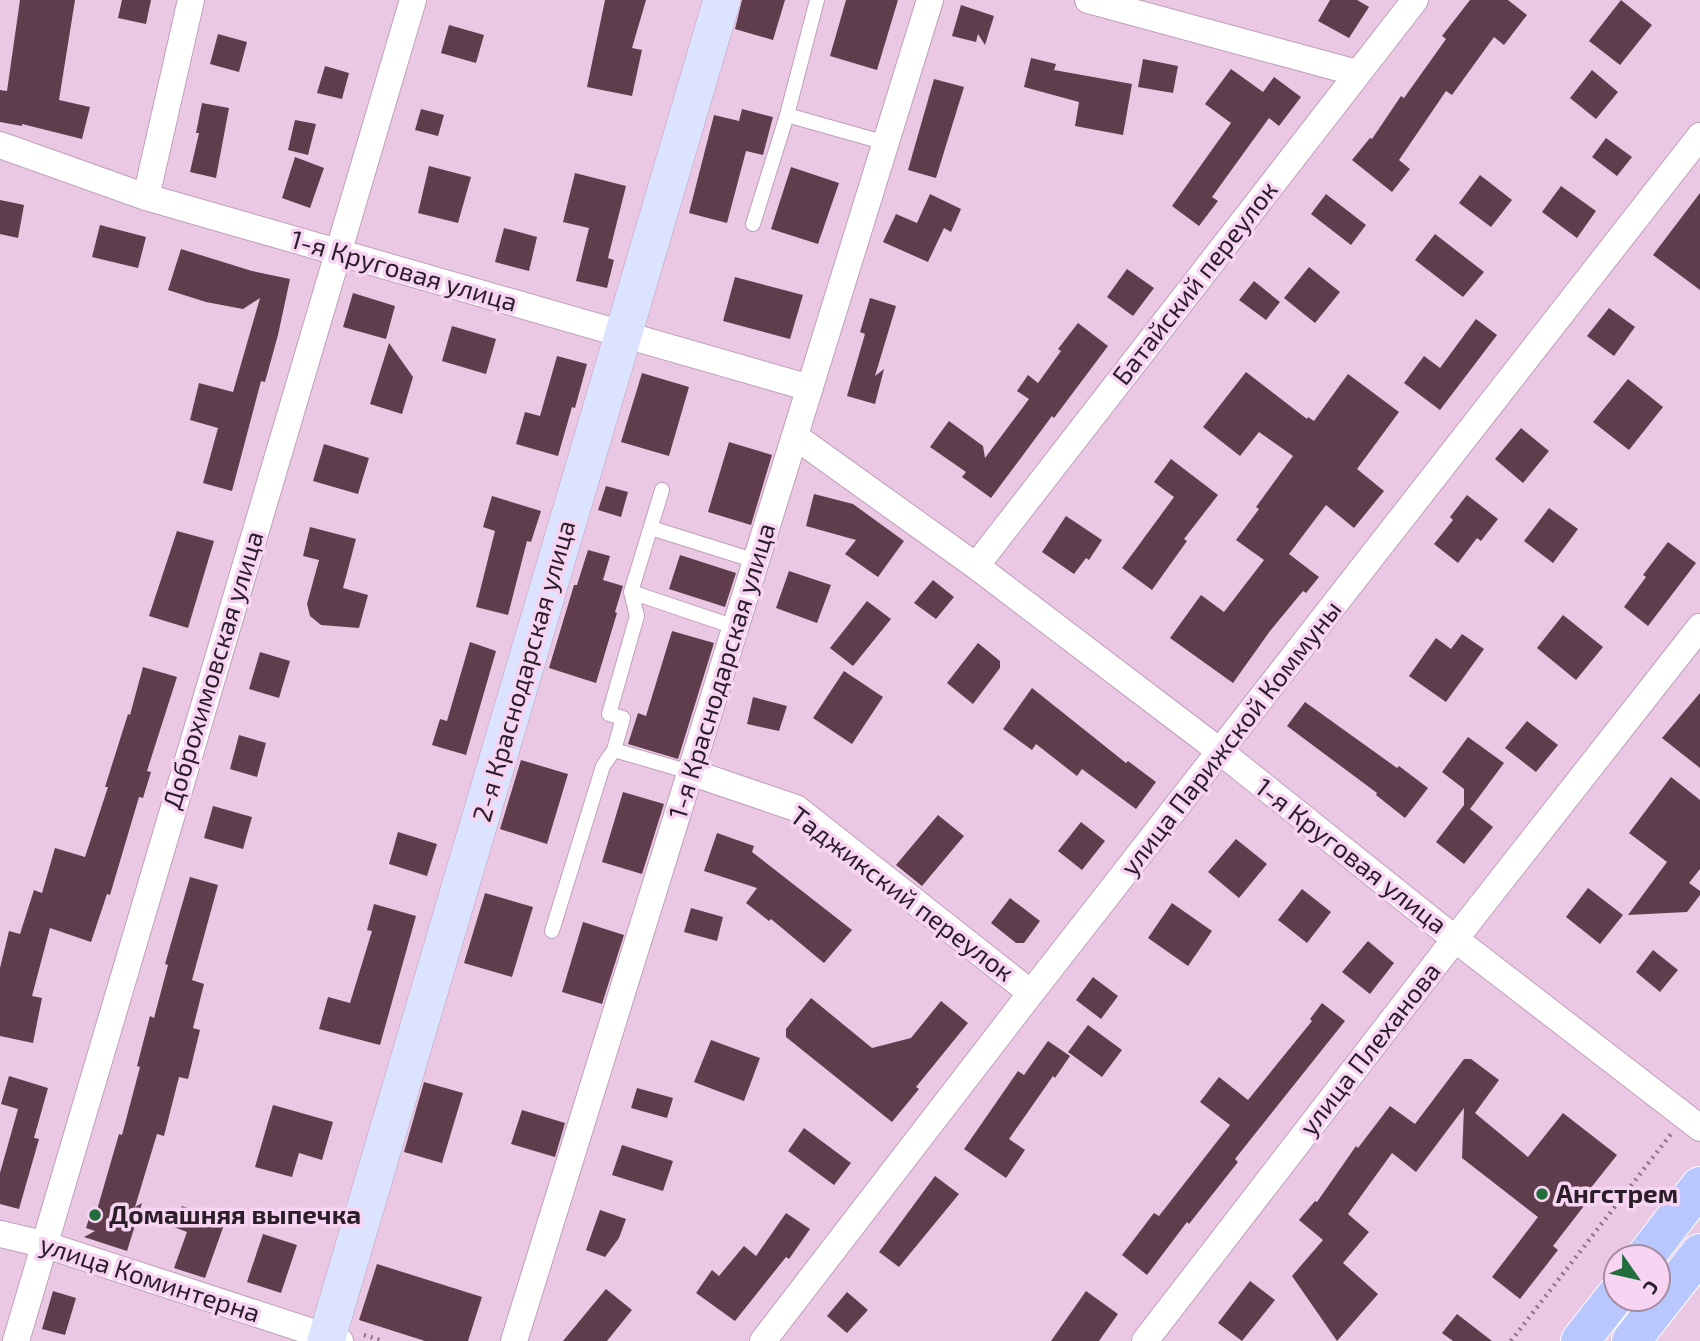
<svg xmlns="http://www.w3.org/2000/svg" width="1700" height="1341" viewBox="0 0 1700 1341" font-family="'Exo 2',sans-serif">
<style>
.building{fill:#5f3d4c}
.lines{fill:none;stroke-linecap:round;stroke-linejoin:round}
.lane-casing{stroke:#c09fbb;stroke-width:16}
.street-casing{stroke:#c09fbb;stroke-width:28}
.secondary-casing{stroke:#c09fbb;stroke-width:38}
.primary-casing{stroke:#fff;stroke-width:40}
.path{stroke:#8c7488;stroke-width:4.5;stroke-dasharray:2 5;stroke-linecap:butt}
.lane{stroke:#fff;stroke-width:14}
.street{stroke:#fff;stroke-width:26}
.secondary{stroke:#dce3ff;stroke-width:37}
.primary{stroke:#b8c7fe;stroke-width:38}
.poi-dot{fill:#216d3c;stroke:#f7d5f2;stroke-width:2.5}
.labels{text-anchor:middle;stroke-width:7;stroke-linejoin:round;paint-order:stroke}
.street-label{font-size:26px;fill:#2a1e28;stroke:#f7d5f2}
.poi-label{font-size:26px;font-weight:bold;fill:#2a1e28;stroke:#f7d5f2;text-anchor:start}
</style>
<rect width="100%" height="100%" fill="#eac8e4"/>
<path class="building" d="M 20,0 L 75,0 L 59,100 L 90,107 L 82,139 L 22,124 L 22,126 L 0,122 L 0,90 L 7,91 Z
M 122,0 L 151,0 L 146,24 L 118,18 Z
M 605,0 L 646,0 L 632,48 L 642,50 L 632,96 L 587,87 Z
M 742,0 L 785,0 L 773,40 L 735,29 Z
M 846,0 L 898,0 L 877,70 L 830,56 Z
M 1330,0 L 1357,0 L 1369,7 L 1349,38 L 1318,21 Z
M 1470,0 L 1508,0 L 1527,15 L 1504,45 L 1494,37 L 1452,95 L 1446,91 L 1399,160 L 1410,169 L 1392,192 L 1352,160 L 1370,138 L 1372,139 L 1401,96 L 1404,98 L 1446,39 L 1442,36 Z
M 1621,0 L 1652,25 L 1620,65 L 1589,41 Z
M 961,5 L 994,16 L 985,45 L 978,34 L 976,42 L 952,36 Z
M 449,25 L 484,35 L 476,63 L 441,53 Z
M 218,34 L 247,42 L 239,72 L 210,64 Z
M 1031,58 L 1056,64 L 1054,70 L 1132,84 L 1123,135 L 1075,126 L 1079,102 L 1024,87 Z
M 1143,59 L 1178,66 L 1173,93 L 1138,87 Z
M 325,66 L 349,73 L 342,99 L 317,93 Z
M 1231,69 L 1263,92 L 1274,77 L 1301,97 L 1279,126 L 1269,118 L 1212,197 L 1218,201 L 1199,226 L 1172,206 L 1231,123 L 1205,104 Z
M 1592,70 L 1618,92 L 1596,119 L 1570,98 Z
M 934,79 L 964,87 L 936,178 L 908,170 Z
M 202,103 L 229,108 L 216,178 L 190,172 L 199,133 L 196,133 Z
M 421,109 L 444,115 L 438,136 L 415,130 Z
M 742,109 L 773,117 L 763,155 L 746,151 L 727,223 L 689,213 L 714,115 L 739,121 Z
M 295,120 L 316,124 L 308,155 L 288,150 Z
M 1606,138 L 1632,157 L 1617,176 L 1592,157 Z
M 295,157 L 324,168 L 310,208 L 282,198 Z
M 429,166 L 471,177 L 458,223 L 418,213 Z
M 791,167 L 839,183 L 818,244 L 771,229 Z
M 575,173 L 626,186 L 608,258 L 614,260 L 607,288 L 576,281 L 589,228 L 563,222 Z
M 1480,175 L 1512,200 L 1491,227 L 1459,203 Z
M 1561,186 L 1596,211 L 1577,238 L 1542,212 Z
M 1700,193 L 1700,290 L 1653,255 Z
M 930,194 L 961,209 L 951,232 L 944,228 L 928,262 L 883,242 L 896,214 L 917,223 Z
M 1326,194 L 1366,225 L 1351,245 L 1311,214 Z
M 0,200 L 24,205 L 18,238 L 0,234 Z
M 100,225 L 146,237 L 138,268 L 92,257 Z
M 504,228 L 537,237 L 529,271 L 495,262 Z
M 1435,234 L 1484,272 L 1463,297 L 1415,260 Z
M 181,249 L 252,271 L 290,279 L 278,335 L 265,382 L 261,381 L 232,491 L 203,483 L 218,428 L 190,420 L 199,383 L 233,392 L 260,298 L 243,309 L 206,302 L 168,290 Z
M 1309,267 L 1340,292 L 1315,323 L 1284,298 Z
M 1127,269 L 1154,288 L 1133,316 L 1107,297 Z
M 735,277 L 803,295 L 790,339 L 723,321 Z
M 1254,281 L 1280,302 L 1266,320 L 1239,300 Z
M 353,293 L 395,306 L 386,339 L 343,327 Z
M 870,298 L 896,306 L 875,376 L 884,369 L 875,404 L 847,396 L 865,334 L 860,332 Z
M 1609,308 L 1635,327 L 1614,356 L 1587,336 Z
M 1476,319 L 1497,335 L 1440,410 L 1404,383 L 1424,356 L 1440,368 Z
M 1078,323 L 1108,346 L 1054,418 L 1052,416 L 991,498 L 962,477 L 966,472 L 930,447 L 949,421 L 983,446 L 985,458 L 1029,399 L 1017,391 L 1028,375 L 1038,383 L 1061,351 L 1058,349 Z
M 452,326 L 496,339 L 486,374 L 442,361 Z
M 389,343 L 413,377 L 402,414 L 370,404 Z
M 557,356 L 587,364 L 575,408 L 572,407 L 558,456 L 516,444 L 525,412 L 540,416 Z
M 1246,372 L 1307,419 L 1308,417 L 1314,421 L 1348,374 L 1399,412 L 1357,469 L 1384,491 L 1354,528 L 1326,505 L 1289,554 L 1319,577 L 1306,593 L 1303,591 L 1270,631 L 1233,683 L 1170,638 L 1201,595 L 1224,612 L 1264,560 L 1236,540 L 1259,509 L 1256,507 L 1293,456 L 1259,432 L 1240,456 L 1203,427 Z
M 642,373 L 689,387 L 669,456 L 621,442 Z
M 1628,379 L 1663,407 L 1629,450 L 1593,422 Z
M 1521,428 L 1549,451 L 1523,483 L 1495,459 Z
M 729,442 L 772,455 L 751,525 L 708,512 Z
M 324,444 L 369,458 L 358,494 L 313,481 Z
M 1171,459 L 1218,495 L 1184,539 L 1187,541 L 1152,590 L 1122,568 L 1174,497 L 1154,482 Z
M 606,486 L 628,492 L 621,517 L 598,510 Z
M 814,494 L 853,504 L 904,541 L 878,577 L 845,554 L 856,540 L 806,526 Z
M 1467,495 L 1498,519 L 1481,541 L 1477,538 L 1458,563 L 1434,544 L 1453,520 L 1450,517 Z
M 492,496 L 541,511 L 531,542 L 527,541 L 508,615 L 476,607 L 495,531 L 483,527 Z
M 1549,508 L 1578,529 L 1553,563 L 1524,541 Z
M 1066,516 L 1102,540 L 1089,560 L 1086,558 L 1074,574 L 1042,552 Z
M 310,527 L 356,539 L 343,588 L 368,595 L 359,628 L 321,625 L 310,616 L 307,604 L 319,560 L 303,556 Z
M 177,531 L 214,541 L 188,628 L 149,616 Z
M 1668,542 L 1696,563 L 1648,626 L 1624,607 L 1646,577 L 1643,575 Z
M 588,550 L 610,556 L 603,580 L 623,586 L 615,612 L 617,613 L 596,683 L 549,668 L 574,585 L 577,585 Z
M 680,555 L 736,573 L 725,607 L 669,589 Z
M 789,571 L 831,585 L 817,623 L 776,608 Z
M 933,580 L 954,597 L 936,619 L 914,603 Z
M 867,601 L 891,619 L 853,666 L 830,648 Z
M 1563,615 L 1603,647 L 1576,680 L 1537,648 Z
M 672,631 L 714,643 L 678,759 L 628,744 L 638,713 L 646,716 Z
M 1462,634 L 1484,649 L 1446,702 L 1409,676 L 1436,638 L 1451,649 Z
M 470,642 L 496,651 L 466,755 L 432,745 L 440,719 L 447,721 Z
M 978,643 L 1000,661 L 1000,668 L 973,704 L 947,683 Z
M 260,652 L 290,661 L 279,698 L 249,689 Z
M 143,667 L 177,677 L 147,771 L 151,772 L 143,798 L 139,797 L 110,895 L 107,894 L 91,942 L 50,928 L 32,996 L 42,998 L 33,1043 L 0,1036 L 0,968 L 9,931 L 20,934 L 34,890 L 42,893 L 55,848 L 85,857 L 108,787 L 105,787 L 128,714 L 130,715 Z
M 844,671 L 883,697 L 852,744 L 813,718 Z
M 1032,688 L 1126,763 L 1128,761 L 1156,782 L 1136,809 L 1082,769 L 1077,776 L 1036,744 L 1032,750 L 1003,729 Z
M 1700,693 L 1700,768 L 1662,738 Z
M 753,697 L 787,706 L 779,731 L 747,724 Z
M 1305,702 L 1397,768 L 1399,766 L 1428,788 L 1405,818 L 1376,795 L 1377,793 L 1287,726 Z
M 1527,721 L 1558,745 L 1536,772 L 1505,748 Z
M 239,735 L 266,743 L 257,777 L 230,769 Z
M 1468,737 L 1504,763 L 1470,809 L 1493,827 L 1464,864 L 1436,842 L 1464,805 L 1464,789 L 1442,772 Z
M 521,760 L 568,774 L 547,844 L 500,829 Z
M 1671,777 L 1700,800 L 1700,869 L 1689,883 L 1700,891 L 1700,895 L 1687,912 L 1628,915 L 1667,862 L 1629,833 Z
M 623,792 L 664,804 L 642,874 L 602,862 Z
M 213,806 L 252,817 L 243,849 L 204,838 Z
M 938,815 L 964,836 L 922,886 L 896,865 Z
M 1081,822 L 1105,841 L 1082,870 L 1058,851 Z
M 398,832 L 437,844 L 427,876 L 389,864 Z
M 717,833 L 754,846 L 752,852 L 852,930 L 824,963 L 771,919 L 769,921 L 746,903 L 757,888 L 704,871 Z
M 1236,839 L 1267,864 L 1239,898 L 1208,872 Z
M 190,877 L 218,885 L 192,980 L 204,984 L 193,1028 L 200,1030 L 188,1079 L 179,1077 L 164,1136 L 157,1134 L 135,1207 L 142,1203 L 127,1251 L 84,1237 L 95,1231 L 86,1228 L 92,1209 L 97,1210 L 119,1134 L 122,1135 L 140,1067 L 137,1066 L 150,1016 L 154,1018 L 168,965 L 165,964 Z
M 1588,888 L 1623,915 L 1600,944 L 1566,917 Z
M 1302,889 L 1331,912 L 1307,943 L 1278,920 Z
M 485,893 L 533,907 L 512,977 L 464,963 Z
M 1010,898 L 1040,921 L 1024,943 L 1016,943 L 991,923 Z
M 1172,903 L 1212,931 L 1188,966 L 1148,938 Z
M 374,904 L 416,916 L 380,1045 L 319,1029 L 328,997 L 350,1003 L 372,931 L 367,930 Z
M 691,908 L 723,917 L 717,941 L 684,932 Z
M 583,922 L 624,935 L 602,1004 L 562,992 Z
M 1368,941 L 1394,963 L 1370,994 L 1342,972 Z
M 1653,950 L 1678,970 L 1660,992 L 1636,972 Z
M 1093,977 L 1118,996 L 1101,1019 L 1076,1000 Z
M 811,998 L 872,1048 L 911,1038 L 941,1001 L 968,1023 L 916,1087 L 919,1089 L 892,1122 L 786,1037 L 786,1029 Z
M 1322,1003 L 1345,1021 L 1235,1159 L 1238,1162 L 1189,1224 L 1187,1222 L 1147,1275 L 1122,1255 L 1154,1213 L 1159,1216 L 1230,1125 L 1200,1102 L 1219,1077 L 1248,1100 L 1312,1021 L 1310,1019 Z
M 1088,1025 L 1122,1050 L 1102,1077 L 1068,1052 Z
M 711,1040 L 760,1058 L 744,1101 L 694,1082 Z
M 1048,1041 L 1070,1056 L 1055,1078 L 1053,1076 L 1009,1139 L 1025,1150 L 1006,1178 L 964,1149 L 1018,1071 L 1024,1075 Z
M 1464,1059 L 1471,1059 L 1499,1080 L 1475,1113 L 1528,1157 L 1563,1113 L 1617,1155 L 1582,1199 L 1587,1202 L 1553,1246 L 1558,1250 L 1520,1299 L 1492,1277 L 1538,1217 L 1462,1158 L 1464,1108 L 1416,1172 L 1392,1153 L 1348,1214 L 1369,1232 L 1343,1263 L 1378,1294 L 1337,1341 L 1292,1276 L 1323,1240 L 1299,1220 L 1315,1201 L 1317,1202 L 1356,1146 L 1358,1148 L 1390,1106 L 1415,1124 Z
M 9,1076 L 48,1088 L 34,1138 L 39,1139 L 19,1209 L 0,1204 L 0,1173 L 18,1109 L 1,1104 Z
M 424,1082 L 463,1093 L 442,1163 L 404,1152 Z
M 637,1088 L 673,1098 L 667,1118 L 631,1108 Z
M 273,1105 L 333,1122 L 322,1160 L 299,1153 L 292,1177 L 255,1167 Z
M 522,1110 L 565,1123 L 555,1157 L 511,1144 Z
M 804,1128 L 851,1163 L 834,1185 L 788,1151 Z
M 622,1145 L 673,1161 L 663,1191 L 612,1175 Z
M 935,1176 L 959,1194 L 899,1267 L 879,1252 Z
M 182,1206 L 225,1222 L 205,1278 L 174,1268 L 187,1232 L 174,1227 Z
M 600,1210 L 626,1219 L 619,1238 L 605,1257 L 586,1250 Z
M 786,1213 L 810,1229 L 789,1259 L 786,1257 L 735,1321 L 696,1293 L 712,1270 L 719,1276 L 744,1246 L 756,1256 Z
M 263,1234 L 297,1245 L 281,1293 L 247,1282 Z
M 377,1264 L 482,1297 L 468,1341 L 425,1341 L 359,1320 Z
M 1250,1281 L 1275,1300 L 1242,1341 L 1218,1323 Z
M 606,1289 L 632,1310 L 607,1341 L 563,1341 Z
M 53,1291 L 76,1298 L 65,1335 L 42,1329 Z
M 1086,1291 L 1118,1314 L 1099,1341 L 1051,1341 Z
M 847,1292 L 868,1310 L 847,1333 L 827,1316 Z
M 1457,1314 L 1492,1341 L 1453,1341 L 1442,1333 Z"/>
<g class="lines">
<defs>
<path id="lane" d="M 787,115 L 886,143
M 753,224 L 787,115 L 817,0
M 651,528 L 756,561
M 631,592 L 735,627
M 614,750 L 623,718 L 609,714 L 637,616 L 631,592 L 662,490
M 552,931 L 603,766 L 614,750 L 690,772"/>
<path id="street" d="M 1088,0 L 1357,73
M 0,145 L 146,197 L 810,388
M 146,197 L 191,0
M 796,437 L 976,566 L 1221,752 L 1455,939 L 1700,1128
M 976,566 L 1415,0
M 690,772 L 796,808 L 1031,993
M 0,1234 L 43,1244 L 340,1341
M 16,1341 L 413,0
M 514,1341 L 930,0
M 763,1341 L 1031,993 L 1700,136
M 1145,1341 L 1455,939 L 1700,627"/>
<path id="secondary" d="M 326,1341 L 722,0"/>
<path id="primary" d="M 1645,1257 L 1700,1186
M 1580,1341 L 1616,1295
M 1631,1341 L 1700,1253"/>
</defs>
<use href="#lane" class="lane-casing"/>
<use href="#street" class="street-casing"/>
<use href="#secondary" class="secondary-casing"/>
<use href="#primary" class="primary-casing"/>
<path class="path" d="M 364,1335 L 383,1341
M 1511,1341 L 1671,1134"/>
<use href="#lane" class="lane"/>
<use href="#street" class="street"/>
<use href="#secondary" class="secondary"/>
<use href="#primary" class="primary"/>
</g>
<g class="poi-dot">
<circle cx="1542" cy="1194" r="7"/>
<circle cx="95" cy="1215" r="7"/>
</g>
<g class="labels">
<g class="street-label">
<text transform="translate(404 271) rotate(16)" y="9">1-я Круговая улица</text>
<text transform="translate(1195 283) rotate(-52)" y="9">Батайский переулок</text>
<text transform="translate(213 670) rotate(-73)" y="9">Доброхимовская улица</text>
<text transform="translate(524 671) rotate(-74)" y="9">2-я Краснодарская улица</text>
<text transform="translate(722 671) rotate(-73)" y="9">1-я Краснодарская улица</text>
<text transform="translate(1231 738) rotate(-52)" y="9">улица Парижской Коммуны</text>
<text transform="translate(1351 856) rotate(38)" y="9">1-я Круговая улица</text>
<text transform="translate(902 894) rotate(37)" y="9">Таджикский переулок</text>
<text transform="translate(1370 1049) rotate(-52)" y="9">улица Плеханова</text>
<text transform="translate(150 1279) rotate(18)" y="9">улица Коминтерна</text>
</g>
<g class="poi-label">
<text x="1556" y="1203">Ангстрем</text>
<text x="109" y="1224">Домашняя выпечка</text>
</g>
</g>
<g transform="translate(1637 1278) rotate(124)"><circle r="33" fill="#f7d5f2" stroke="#a58ca1" stroke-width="2"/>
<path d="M0-5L12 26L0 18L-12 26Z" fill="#216d3c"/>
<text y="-10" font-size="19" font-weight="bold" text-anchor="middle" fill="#2a1e28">С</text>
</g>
</svg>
